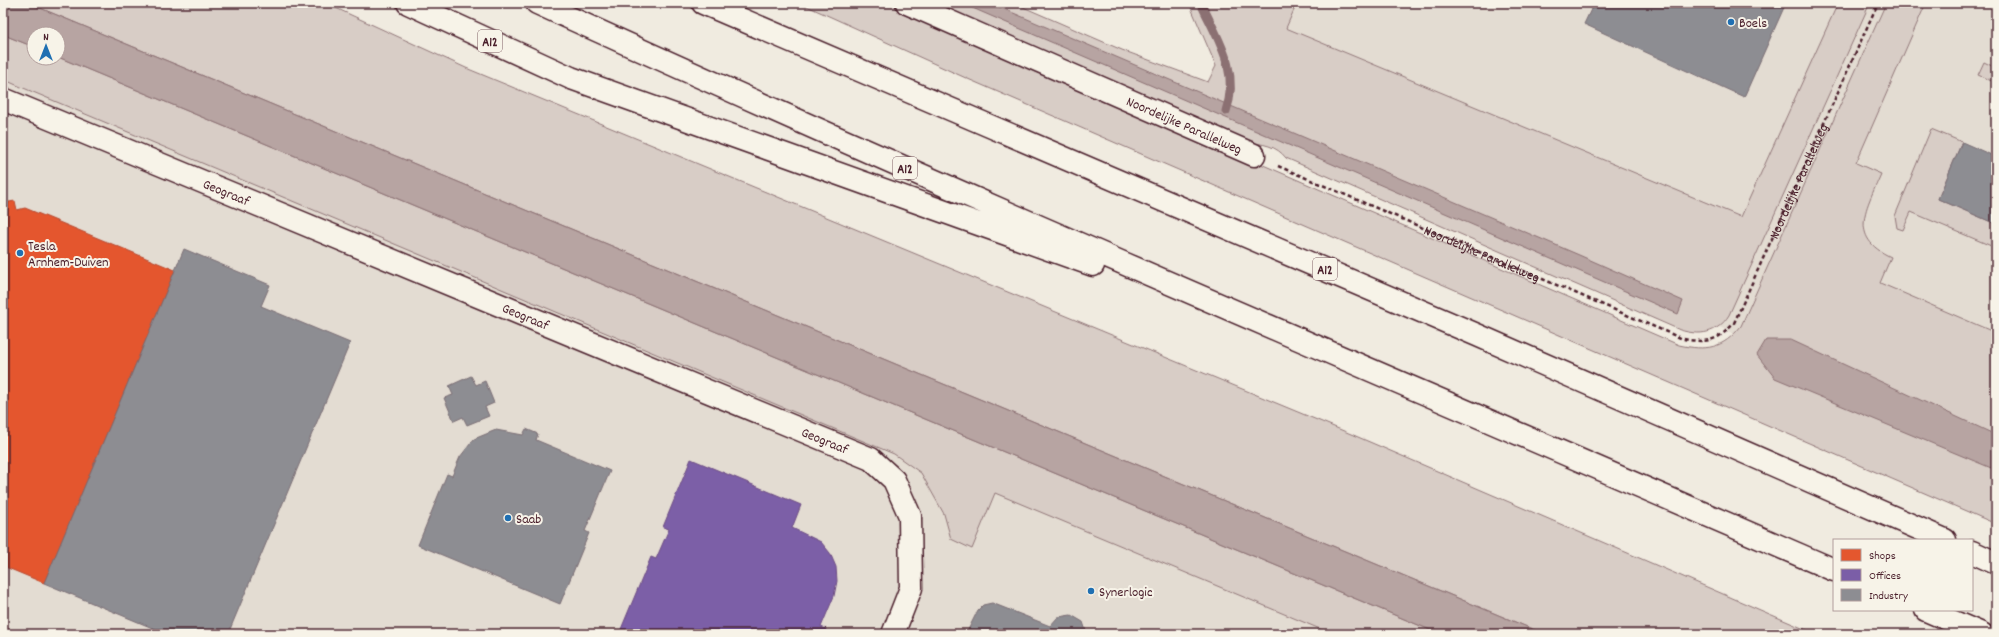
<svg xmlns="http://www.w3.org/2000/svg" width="1999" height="637" viewBox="0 0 1999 637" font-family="Dekko,sans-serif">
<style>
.built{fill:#e3dcd2}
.green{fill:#d8cdc6;stroke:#917678}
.water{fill:#b7a4a2;stroke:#8b6f72}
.shops{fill:#e4572e;stroke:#b6462d}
.offices{fill:#7b5ea7;stroke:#6c4b82}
.industry{fill:#8d8d92;stroke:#796c73}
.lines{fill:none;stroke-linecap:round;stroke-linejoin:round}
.stream{stroke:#8b6f72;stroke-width:9}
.street-casing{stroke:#4a1f2b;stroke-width:25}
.highway-casing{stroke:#4a1f2b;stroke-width:25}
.path{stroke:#4a1f2b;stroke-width:2.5;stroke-dasharray:4 3;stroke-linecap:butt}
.street{stroke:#f7f3e8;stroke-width:22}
.highway{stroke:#f7f3e8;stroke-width:22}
.poi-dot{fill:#1f6fb2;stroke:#f7f3e8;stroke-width:1.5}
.labels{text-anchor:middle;stroke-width:4;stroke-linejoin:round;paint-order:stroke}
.shield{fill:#f7f3e8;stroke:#7e5f64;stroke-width:1}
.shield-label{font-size:13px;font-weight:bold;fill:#4a1f2b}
.poi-label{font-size:14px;fill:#4a1f2b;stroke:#f7f3e8;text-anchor:start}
.street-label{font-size:14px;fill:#4a1f2b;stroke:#f7f3e8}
</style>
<rect width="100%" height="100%" fill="#f0ebe0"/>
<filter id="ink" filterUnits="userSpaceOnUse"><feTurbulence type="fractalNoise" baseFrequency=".025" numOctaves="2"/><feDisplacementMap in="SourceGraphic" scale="8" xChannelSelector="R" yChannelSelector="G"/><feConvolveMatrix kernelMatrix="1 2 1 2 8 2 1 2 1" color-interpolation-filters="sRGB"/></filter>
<g filter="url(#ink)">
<path class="built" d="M 1202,3 L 1996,3 L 1996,450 L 1761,347 L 1680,308 L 1227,60 Z
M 3,14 L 34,34 L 34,58 L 58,58 L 58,37 L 1490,634 L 3,634 Z"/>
<path class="green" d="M 28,3 L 325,3 L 466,68 L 1351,434 L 1816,634 L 1544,634 Z
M 800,3 L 889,3 L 1679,345 C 1706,351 1723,349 1741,326 L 1886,3 L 1926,3 L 1856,163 L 1881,174 C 1867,207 1847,237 1891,257 L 1880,283 L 1996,333 L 1996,524 L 968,79 Z
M 927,3 L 1014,3 L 1122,50 L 1208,82 L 1216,66 L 1189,3 L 1297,3 L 1286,28 L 1741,217 L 1838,3 L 1870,3 L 1729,315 C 1717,334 1700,336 1680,330 L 1286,158 C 1277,146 1262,143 1248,143 Z
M 3,32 L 9,37 L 34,47 L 34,58 L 58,57 L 1440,634 L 1332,634 L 995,493 L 972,549 L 951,539 L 944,514 L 921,473 L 894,454 L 14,84 L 3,79 Z
M 1984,62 L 1996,68 L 1996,83 L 1978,75 Z
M 1931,129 L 1962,142 L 1938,199 L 1996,224 L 1996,248 L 1911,212 L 1903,230 L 1897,228 L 1895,216 Z"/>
<path class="water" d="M 10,3 L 28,3 L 1544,634 L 1440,634 L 58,57 L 58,34 L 34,34 L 34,47 L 9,37 L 3,32 L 3,14 Z
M 961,3 L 990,3 L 1579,255 L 1683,301 L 1678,314 Z
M 1766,340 L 1791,340 L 1996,435 L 1996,470 L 1775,378 L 1757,355 Z"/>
<path class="shops" d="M 15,201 L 17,210 L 25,208 L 175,270 L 44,583 L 3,566 L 3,203 Z"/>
<path class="offices" d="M 691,459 L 801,505 L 792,528 L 821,542 L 830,553 L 836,567 L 837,581 L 834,596 L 821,627 L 826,629 L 824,634 L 619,634 L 651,557 L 656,559 L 669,529 L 663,527 Z"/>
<path class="industry" d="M 1594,3 L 1786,3 L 1744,97 L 1584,24 Z
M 1962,142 L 1996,157 L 1996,224 L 1938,199 Z
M 184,249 L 270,285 L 261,306 L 350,343 L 228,634 L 167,634 L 44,583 Z
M 471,376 L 476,385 L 485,381 L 494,403 L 485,407 L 489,416 L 467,425 L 463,417 L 454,421 L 444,398 L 453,395 L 449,386 Z
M 526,429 L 538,434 L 536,440 L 610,471 L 585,531 L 589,533 L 560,604 L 418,545 L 447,474 L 452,476 L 460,457 L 474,439 L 496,430 L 523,435 Z
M 992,603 L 1050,626 L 1058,617 L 1071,615 L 1083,622 L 1087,634 L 966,634 L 978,610 L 983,605 Z"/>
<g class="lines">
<path class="stream" d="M 1201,3 C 1218,40 1240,71 1226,111"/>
<defs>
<g id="street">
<path id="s2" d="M 907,3 L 1254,155"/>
<path id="s3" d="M 3,99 L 871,459 L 894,480 L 910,516 L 911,588 L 893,634"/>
</g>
<path id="highway" d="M 408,3 L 571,78 L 1093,265
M 537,3 C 966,199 1401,382 1834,570
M 703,3 L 1477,335 L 1945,540
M 1972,552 L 1996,563
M 1926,610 L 1982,634"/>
</defs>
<use href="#street" class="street-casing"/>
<use href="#highway" class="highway-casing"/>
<path class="path" id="s1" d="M 1278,166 L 1683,339 C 1707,343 1717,342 1734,323 L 1878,3"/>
<use href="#street" class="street"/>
<use href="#highway" class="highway"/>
</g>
</g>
<g class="poi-dot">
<circle cx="1731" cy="22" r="4"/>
<circle cx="20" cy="253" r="4"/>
<circle cx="508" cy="518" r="4"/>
<circle cx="1091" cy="591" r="4"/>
</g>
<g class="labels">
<g class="shield">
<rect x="478" y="30" width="24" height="22" rx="3"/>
<rect x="893" y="157" width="24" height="22" rx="3"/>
<rect x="1313" y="258" width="24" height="22" rx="3"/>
</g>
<g class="shield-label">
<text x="490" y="46">A12</text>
<text x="905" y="173">A12</text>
<text x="1325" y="274">A12</text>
</g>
<g class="poi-label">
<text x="1739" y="27">Boels</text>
<text x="28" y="250">Tesla<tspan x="28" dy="16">Arnhem-Duiven</tspan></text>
<text x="516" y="523">Saab</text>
<text x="1099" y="596">Synerlogic</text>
</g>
<g class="street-label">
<text dy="5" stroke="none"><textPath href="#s2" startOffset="303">Noordelijke Parallelweg</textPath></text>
<text dy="5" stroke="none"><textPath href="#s1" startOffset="653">Noordelijke Parallelweg</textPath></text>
<text dy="5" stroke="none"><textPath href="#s3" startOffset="242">Geograaf</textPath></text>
<text dy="5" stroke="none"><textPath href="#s1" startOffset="222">Noordelijke Parallelweg</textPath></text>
<text dy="5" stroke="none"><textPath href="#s3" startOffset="566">Geograaf</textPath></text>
<text dy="5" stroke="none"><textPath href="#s3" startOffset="890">Geograaf</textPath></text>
</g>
</g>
<rect width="1999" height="637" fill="none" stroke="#f7f3e8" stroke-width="16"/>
<rect x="8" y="8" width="1983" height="621" fill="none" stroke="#4a1f2b" stroke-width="1.5" filter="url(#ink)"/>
<rect x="1833" y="539" width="140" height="72" fill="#f7f3e8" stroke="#b29e9c"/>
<rect x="1841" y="549" width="20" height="12" fill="#e4572e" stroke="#b29e9c"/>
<text x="1869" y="559" font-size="12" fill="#4a1f2b">Shops</text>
<rect x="1841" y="569" width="20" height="12" fill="#7b5ea7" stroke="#b29e9c"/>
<text x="1869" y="579" font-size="12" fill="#4a1f2b">Offices</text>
<rect x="1841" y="589" width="20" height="12" fill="#8d8d92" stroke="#b29e9c"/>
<text x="1869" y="599" font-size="12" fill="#4a1f2b">Industry</text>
<g transform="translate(46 46)"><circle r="19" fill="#f7f3e8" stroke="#b29e9c"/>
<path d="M0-3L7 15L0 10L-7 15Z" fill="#1f6fb2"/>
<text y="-6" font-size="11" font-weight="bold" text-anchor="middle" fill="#4a1f2b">N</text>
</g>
</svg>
